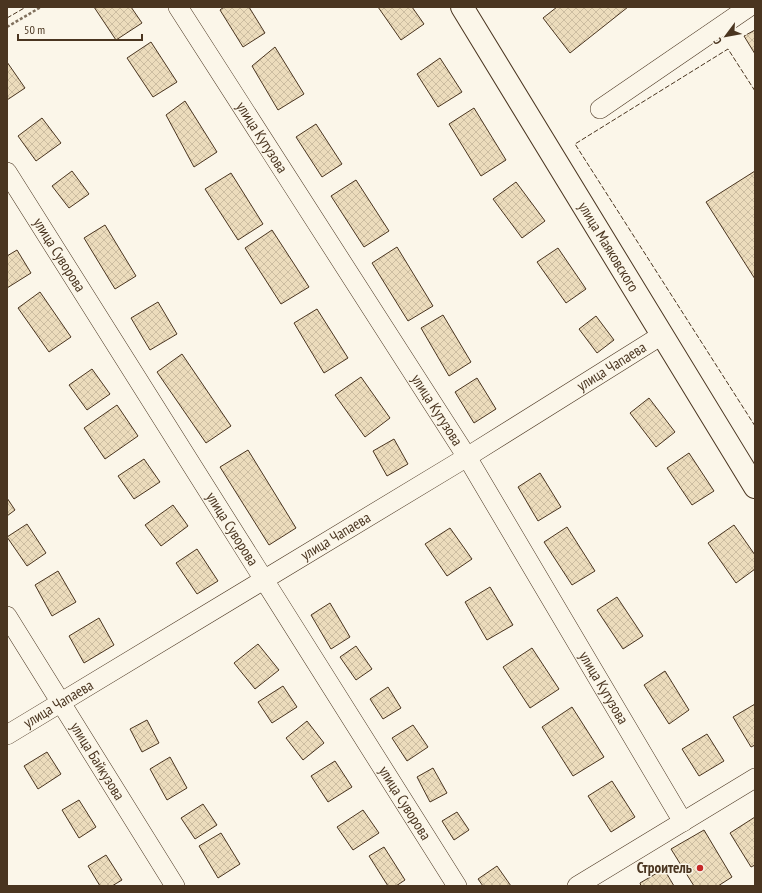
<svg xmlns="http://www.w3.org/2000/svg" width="762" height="893" viewBox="0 0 762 893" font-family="'PT Sans Narrow',sans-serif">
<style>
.building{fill:url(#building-cross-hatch);stroke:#4a3520}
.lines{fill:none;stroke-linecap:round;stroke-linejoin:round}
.minor-casing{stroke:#4a3520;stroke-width:20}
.major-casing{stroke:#4a3520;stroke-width:24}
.path{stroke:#7f6f5c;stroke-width:2.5;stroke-dasharray:3 2;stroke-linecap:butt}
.minor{stroke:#fbf6e9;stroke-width:19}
.major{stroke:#fbf6e9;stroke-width:22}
.fence{stroke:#4a3520;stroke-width:1;stroke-dasharray:5 2;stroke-linecap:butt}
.poi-dot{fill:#c62828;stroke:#fbf6e9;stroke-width:1.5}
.labels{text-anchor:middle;stroke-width:3;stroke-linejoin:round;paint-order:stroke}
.street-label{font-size:15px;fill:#4a3520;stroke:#fbf6e9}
.poi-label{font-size:15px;font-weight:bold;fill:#4a3520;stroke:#fbf6e9;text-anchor:end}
</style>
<defs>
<pattern id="building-cross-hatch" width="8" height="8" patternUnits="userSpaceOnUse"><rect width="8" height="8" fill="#ecdcbc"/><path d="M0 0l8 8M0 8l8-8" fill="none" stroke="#ccbda1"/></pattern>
</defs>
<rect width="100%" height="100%" fill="#fbf6e9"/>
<path class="building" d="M 94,7 L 131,7 L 142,23 L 116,40 Z
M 224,7 L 249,7 L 265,33 L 243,47 L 220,10 Z
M 378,7 L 412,7 L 424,24 L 401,40 Z
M 557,7 L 628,7 L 570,53 L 543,18 Z
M 755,30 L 755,54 L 744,36 Z
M 151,42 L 177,82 L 153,97 L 127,58 Z
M 275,47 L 304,94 L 278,110 L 252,66 Z
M 440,58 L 462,92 L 438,107 L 417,74 Z
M 7,62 L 25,88 L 7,100 Z
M 185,101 L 217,152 L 194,167 L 166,115 Z
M 474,108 L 506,160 L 481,176 L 449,124 Z
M 42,118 L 61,143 L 36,161 L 18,136 Z
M 316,124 L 342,164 L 322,177 L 296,137 Z
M 72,171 L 89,194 L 69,208 L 52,186 Z
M 755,171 L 755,279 L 706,202 Z
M 231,173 L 263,224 L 238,240 L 205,189 Z
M 356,180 L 389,231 L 364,247 L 331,196 Z
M 516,182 L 545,221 L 522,238 L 493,199 Z
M 105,225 L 136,276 L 115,289 L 84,238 Z
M 272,230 L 309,287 L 281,304 L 245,248 Z
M 397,247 L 433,306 L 408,321 L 372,263 Z
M 558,248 L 586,289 L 566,303 L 537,262 Z
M 17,250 L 31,273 L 7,288 L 7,256 Z
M 40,292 L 71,337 L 49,352 L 18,308 Z
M 158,302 L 177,334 L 150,350 L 131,318 Z
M 317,309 L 348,358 L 324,373 L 294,323 Z
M 443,315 L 471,362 L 449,376 L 421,328 Z
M 596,316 L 614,340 L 597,353 L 579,329 Z
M 182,354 L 231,426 L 206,443 L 157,372 Z
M 92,369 L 110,394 L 87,410 L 69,385 Z
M 361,377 L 390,418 L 365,437 L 335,395 Z
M 477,378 L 496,409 L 474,423 L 455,392 Z
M 649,398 L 675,432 L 656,447 L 630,413 Z
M 117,405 L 138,436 L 105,459 L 84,428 Z
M 394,439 L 408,464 L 387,476 L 373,451 Z
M 248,450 L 296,528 L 269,545 L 220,467 Z
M 689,453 L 714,491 L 692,505 L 667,468 Z
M 144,459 L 160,482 L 134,499 L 118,476 Z
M 540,473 L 561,507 L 538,521 L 518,487 Z
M 7,498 L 15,510 L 7,516 Z
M 173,505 L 188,526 L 161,546 L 145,525 Z
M 27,524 L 46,553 L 27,566 L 7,537 Z
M 734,525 L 755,555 L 755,569 L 736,583 L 708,543 Z
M 567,527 L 595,571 L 572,585 L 544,542 Z
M 450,528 L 472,559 L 447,576 L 425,544 Z
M 197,549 L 218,581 L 197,594 L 176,563 Z
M 58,571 L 76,602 L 52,616 L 35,585 Z
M 490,587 L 513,625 L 487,640 L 465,602 Z
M 617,597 L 643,636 L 623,649 L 597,610 Z
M 330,603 L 350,637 L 331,649 L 311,615 Z
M 99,618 L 114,645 L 84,663 L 69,636 Z
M 258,644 L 279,670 L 255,689 L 234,663 Z
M 356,646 L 372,669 L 356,680 L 340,657 Z
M 532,648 L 559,689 L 530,708 L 503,667 Z
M 665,671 L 689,710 L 669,724 L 644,685 Z
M 283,686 L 297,707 L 272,723 L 258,702 Z
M 388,687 L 401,708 L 383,719 L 370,699 Z
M 755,704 L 755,745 L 751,747 L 733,717 Z
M 572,707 L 604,757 L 573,776 L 542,727 Z
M 147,720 L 159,743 L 142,752 L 130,729 Z
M 307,721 L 324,743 L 303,760 L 286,738 Z
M 413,725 L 428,747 L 407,761 L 392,738 Z
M 707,734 L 724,761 L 699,776 L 682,749 Z
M 47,752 L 61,774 L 38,789 L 24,766 Z
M 170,757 L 187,788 L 167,800 L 150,769 Z
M 335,761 L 352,787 L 328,802 L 311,776 Z
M 433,768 L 447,793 L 430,802 L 417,777 Z
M 612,781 L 635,817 L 611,832 L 588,796 Z
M 79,800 L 96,827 L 79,838 L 62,810 Z
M 203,804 L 217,825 L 195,839 L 181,818 Z
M 363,810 L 379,833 L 353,850 L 337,827 Z
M 457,812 L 469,830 L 454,840 L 442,821 Z
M 755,817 L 755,865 L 751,867 L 730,833 Z
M 704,830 L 732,877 L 718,886 L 694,886 L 671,849 Z
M 221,833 L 240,864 L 218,878 L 199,846 Z
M 384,847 L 405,880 L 396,886 L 388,886 L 369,856 Z
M 106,855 L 122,880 L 112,886 L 100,886 L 88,866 Z
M 497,866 L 511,886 L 483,886 L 478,879 Z
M 664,869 L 674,886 L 641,886 L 640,883 Z"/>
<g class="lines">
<defs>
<g id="minor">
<path id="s1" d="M 178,7 L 467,457 L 683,822"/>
<path d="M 600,109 L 749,7"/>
<path id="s2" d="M 7,172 L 457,886"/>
<path id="s3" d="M 7,616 L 175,886"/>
<path id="s4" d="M 7,735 L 467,457 L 662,335"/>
<path d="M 577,886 L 755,778"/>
</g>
<g id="major">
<path id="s5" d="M 462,7 L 755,487"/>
</g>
</defs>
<use href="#minor" class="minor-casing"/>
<use href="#major" class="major-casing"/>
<path class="path" d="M 7,27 L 41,7"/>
<use href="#minor" class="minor"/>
<use href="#major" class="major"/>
<path class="fence" d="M 7,18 L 26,7
M 755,91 L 728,49 L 575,144 L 755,426"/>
</g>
<circle class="poi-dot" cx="700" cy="868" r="4"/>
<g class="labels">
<g class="street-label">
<text dy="5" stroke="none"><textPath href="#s1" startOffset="155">улица Кутузова</textPath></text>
<text dy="5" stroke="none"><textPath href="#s5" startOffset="281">улица Маяковского</textPath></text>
<text dy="5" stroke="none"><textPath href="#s2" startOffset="98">улица Суворова</textPath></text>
<text dy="5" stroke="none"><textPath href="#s4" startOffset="708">улица Чапаева</textPath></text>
<text dy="5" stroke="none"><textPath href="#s1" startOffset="479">улица Кутузова</textPath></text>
<text dy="5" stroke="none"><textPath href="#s2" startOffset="422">улица Суворова</textPath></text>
<text dy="5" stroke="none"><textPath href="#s4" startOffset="384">улица Чапаева</textPath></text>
<text dy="5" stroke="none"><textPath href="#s1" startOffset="803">улица Кутузова</textPath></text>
<text dy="5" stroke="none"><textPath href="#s4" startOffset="60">улица Чапаева</textPath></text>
<text dy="5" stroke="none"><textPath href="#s3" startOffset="171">улица Байкузова</textPath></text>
<text dy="5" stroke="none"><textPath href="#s2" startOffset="746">улица Суворова</textPath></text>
</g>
<g class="poi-label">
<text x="692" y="873">Строитель</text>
</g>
</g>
<rect width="762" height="893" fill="none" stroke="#4a3520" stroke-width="16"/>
<g transform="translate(726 36) rotate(238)" stroke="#fbf6e9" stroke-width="3" paint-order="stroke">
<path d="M0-3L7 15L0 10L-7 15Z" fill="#4a3520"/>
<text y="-6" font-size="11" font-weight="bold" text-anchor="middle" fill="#4a3520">С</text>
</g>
<path d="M18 34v6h124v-6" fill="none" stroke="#4a3520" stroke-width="2"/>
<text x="24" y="34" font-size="12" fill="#4a3520" stroke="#fbf6e9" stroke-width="3" paint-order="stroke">50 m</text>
</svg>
